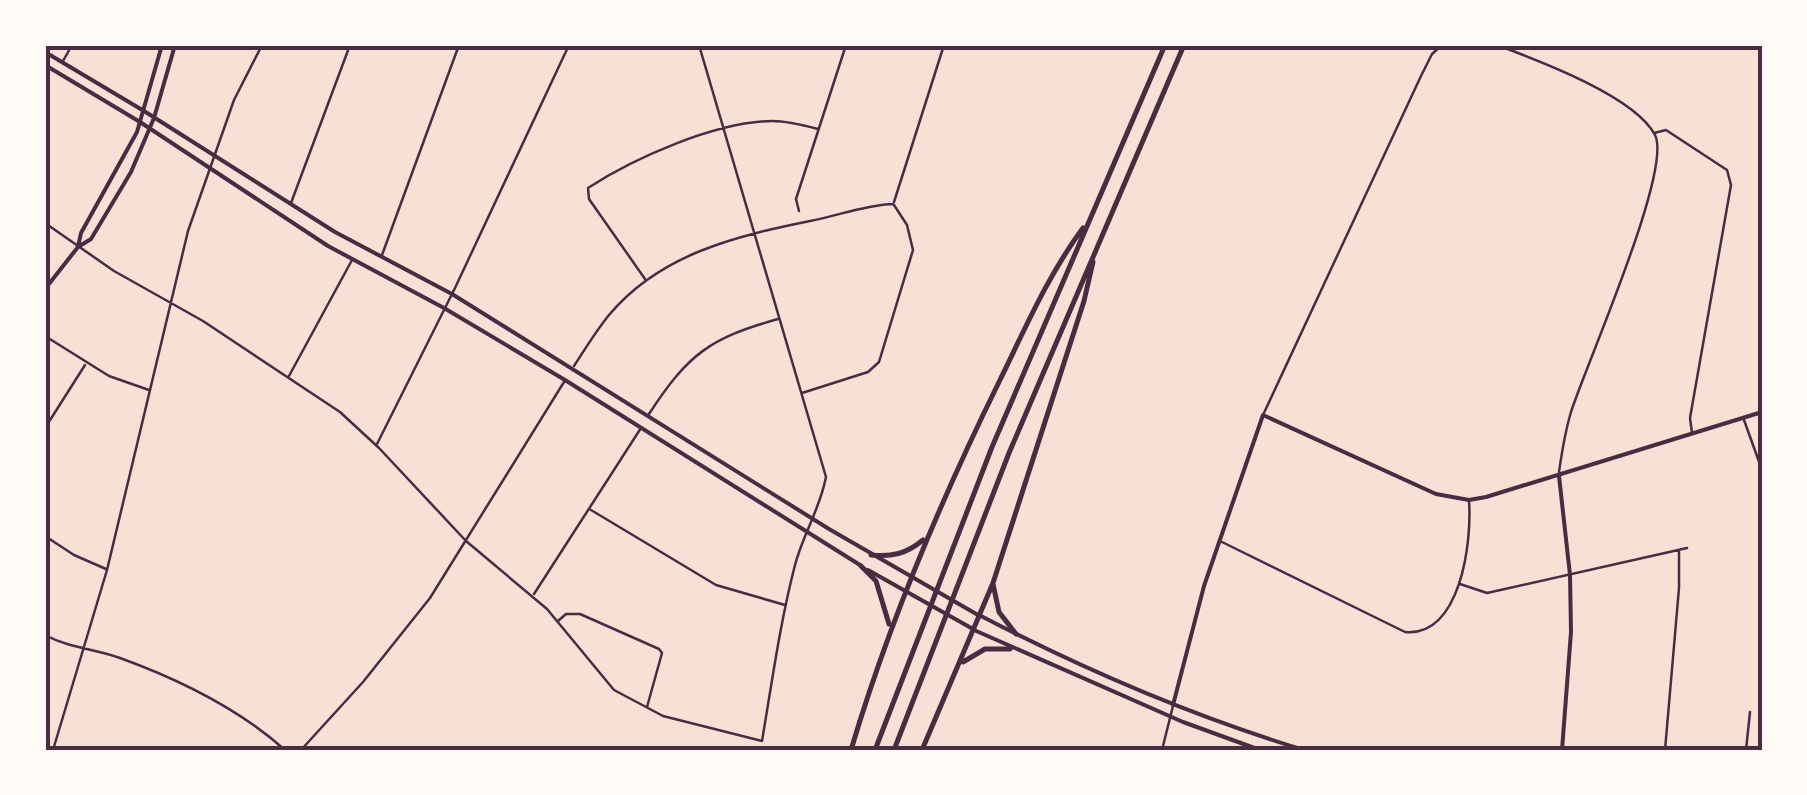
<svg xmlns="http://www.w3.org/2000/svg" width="1807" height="795" viewBox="0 0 1807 795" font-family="'Fira Sans Condensed',sans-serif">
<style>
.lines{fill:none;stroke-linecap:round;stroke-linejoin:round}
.minor{stroke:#4a2c40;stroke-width:2.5}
.tertiary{stroke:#4a2c40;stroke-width:4}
.secondary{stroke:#4a2c40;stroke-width:4}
.motorway{stroke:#4a2c40;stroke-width:5}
.neatline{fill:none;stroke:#4a2c40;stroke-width:4}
</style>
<rect width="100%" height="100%" fill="#f7e1d7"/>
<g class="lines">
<path class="minor" d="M 1497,45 C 1537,60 1635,96 1655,135 C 1673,170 1585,367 1571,412 C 1565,432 1562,451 1559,472
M 63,61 L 72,45
M 1654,133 L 1666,130 L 1727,170 L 1731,185 L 1690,418 L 1692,433
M 894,202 L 944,45
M 291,203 L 350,45
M 799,211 L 796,199 L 846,45
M 45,223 L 114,271 L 203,321 L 340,412 L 379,448 L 466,541 L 547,609 L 614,690 L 663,716 L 762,741 C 772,682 780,623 795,565 C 803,534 820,509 826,477 L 699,45
M 382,255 L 459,45
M 645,279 L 589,199 L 588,188 C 634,158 715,122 772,121 C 788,121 803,125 818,129
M 45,336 L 109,376 L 149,390
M 574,366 C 585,349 596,331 609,315 C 660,254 736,236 810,221 C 837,216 865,205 893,204
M 289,376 L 352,260
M 802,393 L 868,372 L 879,362 L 913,250 L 907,225 L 894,205
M 649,414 C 688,354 710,338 778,319
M 1263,415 L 1421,76 L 1432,54 L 1442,45
M 1744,420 L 1762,470
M 45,428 L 85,365
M 377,444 L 455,288 L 569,45
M 591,510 L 716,585 L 785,605
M 45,536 L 74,555 L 106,569
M 1222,542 L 1405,632 C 1461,637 1472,541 1469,501
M 1460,584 L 1487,593 L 1687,548
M 534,594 L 641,428
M 558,621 L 566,614 L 580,614 L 659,649 L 662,653 L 647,707
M 45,635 C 69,648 95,649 120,658 C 178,679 239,709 285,750
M 53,750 L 107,570 L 188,231 L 234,100 L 262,45
M 301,750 L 363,682 L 430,598 L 564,382
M 1162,750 L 1173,706
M 1665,750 L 1679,588 L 1679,552
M 1746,750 L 1750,712"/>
<path class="tertiary" d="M 45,52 L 144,111
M 45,65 L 140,122
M 1559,476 L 1570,575 L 1571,632 L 1562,750
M 981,616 C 1085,670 1192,716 1304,750
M 974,630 L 1183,722 L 1260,750
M 1173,705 L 1204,586 L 1263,415 L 1436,494 L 1469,500 L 1486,497 L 1762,412"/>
<path class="secondary" d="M 144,111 L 335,232 L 452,294 L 829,529 L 978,615
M 140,122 L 328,246 L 444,308 L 565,380 L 860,565
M 78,247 L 81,233 L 137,132 L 162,45
M 45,289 L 78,247 L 91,239 L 131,172 L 154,118 L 175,45
M 868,570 L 973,629"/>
<path class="motorway" d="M 871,555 C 892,557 906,554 923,540
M 861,566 L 876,581 L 889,624
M 993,584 L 999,612 L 1016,634
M 963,662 L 985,649 L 1010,649
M 851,750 C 889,622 940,502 999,382 C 1025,329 1048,275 1083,228
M 875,750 L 992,447 L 1165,45
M 894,750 L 1009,453 L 1184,45
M 922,750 L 993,583 L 1084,301 L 1093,262"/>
</g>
<rect width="1807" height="795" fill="none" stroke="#fffaf5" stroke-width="95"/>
<rect x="48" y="48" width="1712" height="700" class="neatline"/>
</svg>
